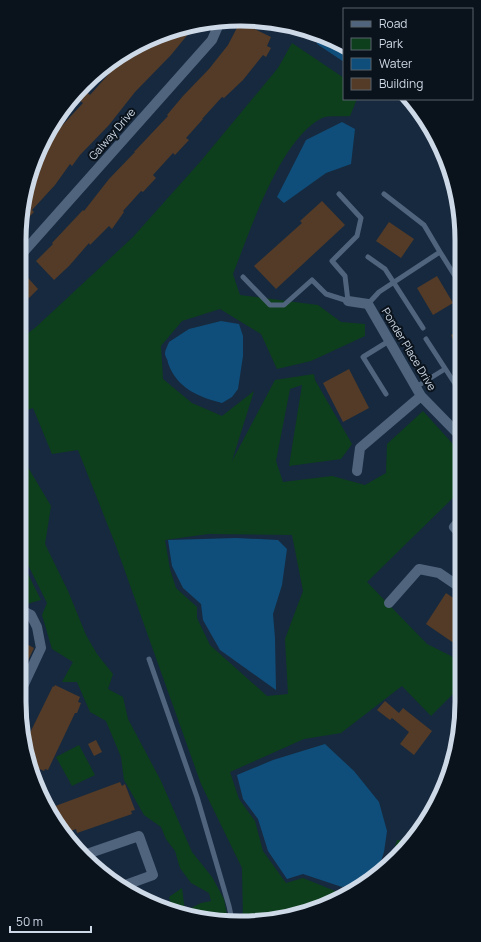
<svg xmlns="http://www.w3.org/2000/svg" width="481" height="942" viewBox="0 0 481 942" font-family="Manrope,sans-serif">
<style>
.green{fill:#0d3f1c;fill-rule:evenodd}
.water{fill:#0f4e7a}
.building{fill:#533b27}
.lines{fill:none;stroke-linecap:round;stroke-linejoin:round}
.service{stroke:#50657d;stroke-width:5}
.minor{stroke:#50657d;stroke-width:10}
.labels{text-anchor:middle;stroke-width:4;stroke-linejoin:round;paint-order:stroke}
.street-label{font-size:11px;fill:#ced9e7;stroke:#0a121b}
.rim{fill:none;stroke:#ced9e7;stroke-width:5}
</style>
<rect width="100%" height="100%" fill="#17293e"/>
<path class="green" d="M 292,43 L 344,78 L 344,99 L 357,99 L 350,116 C 342,117 329,115 322,118 C 280,139 250,231 233,274 L 240,295 L 318,305 L 341,322 L 365,324 L 365,336 L 311,361 L 277,369 L 261,334 L 220,309 L 182,321 L 161,346 L 163,379 L 192,403 L 222,416 L 254,391 L 232,461 L 275,380 L 314,374 L 315,380 L 352,444 L 341,459 L 289,466 L 302,385 L 290,389 L 276,461 L 283,482 L 332,476 L 365,485 L 386,473 L 387,444 L 423,411 L 461,453 L 461,490 L 367,582 L 427,644 L 461,661 L 461,692 L 458,689 L 431,716 L 402,686 L 341,733 L 304,739 L 230,772 L 239,799 L 255,821 L 263,851 L 286,883 L 303,878 L 345,895 L 338,900 L 269,921 L 243,920 L 242,868 L 201,784 L 116,546 L 78,450 L 52,454 L 33,408 L 19,413 L 19,340 L 36,327 L 133,237 L 200,162 L 278,68 ZM 208,534 L 292,535 L 303,591 L 285,639 L 288,694 L 267,696 L 210,645 L 197,618 L 197,607 L 176,588 L 170,569 L 165,540 Z
M 19,468 L 29,469 L 51,506 L 45,544 L 68,591 L 86,635 L 97,654 L 113,674 L 108,689 L 123,697 L 128,719 L 161,781 L 192,852 L 212,877 L 224,899 L 228,920 L 197,919 L 172,908 L 169,897 L 182,888 L 185,911 L 201,903 L 211,901 L 209,893 L 191,883 L 180,868 L 175,851 L 166,839 L 161,827 L 144,815 L 124,780 L 121,757 L 106,721 L 90,712 L 77,682 L 62,682 L 73,662 L 52,649 L 42,615 L 47,603 L 28,565 L 19,568 Z
M 26,570 L 41,600 L 23,605 L 19,599 L 19,574 Z
M 79,745 L 95,775 L 72,786 L 56,757 Z
M 397,840 L 410,840 L 397,858 L 390,863 Z"/>
<path class="water" d="M 318,36 L 338,42 L 344,45 L 344,62 L 317,44 Z
M 342,122 L 355,129 L 351,164 L 326,173 L 284,203 L 277,197 L 306,140 Z
M 221,321 L 239,324 L 243,336 L 243,356 L 238,389 L 232,397 L 222,403 C 198,397 177,388 168,363 C 168,360 165,356 165,354 C 165,350 168,345 169,342 L 189,329 Z
M 236,538 L 278,540 L 287,549 L 282,585 L 273,614 L 275,638 L 276,690 L 220,650 L 203,620 L 201,604 L 183,588 L 172,566 L 168,540 Z
M 325,744 L 354,771 L 379,802 L 387,831 L 384,852 L 377,873 L 366,880 L 342,887 L 303,874 L 287,879 L 268,851 L 258,819 L 243,799 L 237,775 L 273,760 Z"/>
<path class="building" d="M 240,22 L 271,37 L 267,46 L 271,48 L 266,57 L 263,55 L 243,80 L 224,98 L 222,97 L 202,119 L 203,119 L 186,138 L 189,140 L 175,155 L 173,153 L 153,175 L 156,178 L 143,192 L 141,191 L 123,211 L 124,212 L 112,229 L 109,226 L 90,245 L 89,243 L 69,266 L 54,280 L 36,261 L 53,244 L 52,243 L 83,210 L 84,211 L 109,179 L 135,152 L 134,152 L 168,116 L 167,115 L 183,96 L 209,69 L 228,45 Z
M 193,28 L 171,55 L 135,92 L 109,125 L 80,155 L 72,166 L 70,164 L 55,185 L 32,210 L 34,212 L 19,227 L 40,150 L 42,151 L 57,131 L 83,103 L 79,100 L 85,91 L 90,95 L 123,58 L 169,31 Z
M 322,201 L 345,225 L 276,289 L 254,266 L 302,223 L 300,221 Z
M 389,222 L 414,239 L 401,258 L 376,241 Z
M 19,268 L 38,289 L 29,298 L 19,288 Z
M 437,276 L 453,303 L 433,315 L 417,288 Z
M 460,331 L 460,358 L 451,335 Z
M 349,369 L 369,408 L 343,422 L 323,383 Z
M 446,593 L 461,603 L 461,648 L 426,624 Z
M 23,642 L 34,648 L 19,679 L 19,650 Z
M 55,685 L 80,697 L 78,702 L 81,703 L 77,713 L 75,713 L 48,770 L 45,769 L 44,771 L 29,764 L 26,741 L 53,686 L 54,687 Z
M 385,701 L 399,713 L 403,708 L 432,731 L 414,755 L 400,744 L 409,732 L 392,718 L 390,720 L 377,710 Z
M 96,740 L 102,752 L 94,756 L 88,744 Z
M 120,782 L 122,786 L 125,784 L 135,810 L 131,811 L 132,814 L 77,833 L 76,829 L 63,834 L 50,808 Z"/>
<g class="lines">
<path class="service" d="M 440,252 L 460,284
M 368,257 L 385,269 L 423,328
M 243,277 L 270,305 L 284,305 L 312,280 L 326,294 L 348,301 L 345,276 L 332,261 L 357,236 L 361,218 L 339,194
M 368,304 L 379,292 L 440,252 L 424,225 L 384,194
M 426,339 L 461,393
M 416,387 L 445,369
M 386,394 L 363,357 L 389,341
M 149,659 L 197,797 L 229,906 L 232,920"/>
<path class="minor" d="M 19,257 L 212,40 L 219,24
M 348,301 L 368,304 L 421,396 L 461,437
M 357,471 L 360,448 L 421,396
M 461,519 L 454,527 L 461,535
M 389,603 L 419,569 L 439,573 L 461,588
M 19,695 L 41,648 L 37,627 L 31,615 L 19,609
M 84,855 L 139,836 L 153,875 L 120,887"/>
</g>
<g class="labels">
<g class="street-label">
<text transform="translate(112 134) rotate(-49)" y="4">Galway Drive</text>
<text transform="translate(409 349) rotate(59)" y="4">Ponder Place Drive</text>
</g>
</g>
<path d="M0 0H481V942H0ZM240 26H241A214 214 0 0 1 455 240V702A214 214 0 0 1 241 916H240A214 214 0 0 1 26 702V240A214 214 0 0 1 240 26Z" fill="#0a121b" fill-rule="evenodd"/>
<path class="rim" d="M240 26H241A214 214 0 0 1 455 240V702A214 214 0 0 1 241 916H240A214 214 0 0 1 26 702V240A214 214 0 0 1 240 26Z"/>
<rect x="343" y="8" width="130" height="92" fill="#0a121b" stroke="#58626d"/>
<rect x="351" y="21" width="20" height="6" fill="#50657d" stroke="#58626d"/>
<text x="379" y="28" font-size="12" fill="#ced9e7">Road</text>
<rect x="351" y="38" width="20" height="12" fill="#0d3f1c" stroke="#58626d"/>
<text x="379" y="48" font-size="12" fill="#ced9e7">Park</text>
<rect x="351" y="58" width="20" height="12" fill="#0f4e7a" stroke="#58626d"/>
<text x="379" y="68" font-size="12" fill="#ced9e7">Water</text>
<rect x="351" y="78" width="20" height="12" fill="#533b27" stroke="#58626d"/>
<text x="379" y="88" font-size="12" fill="#ced9e7">Building</text>
<path d="M10 926v6h81v-6" fill="none" stroke="#ced9e7" stroke-width="2"/>
<text x="16" y="926" font-size="12" fill="#ced9e7" stroke="#0a121b" stroke-width="3" paint-order="stroke">50 m</text>
</svg>
